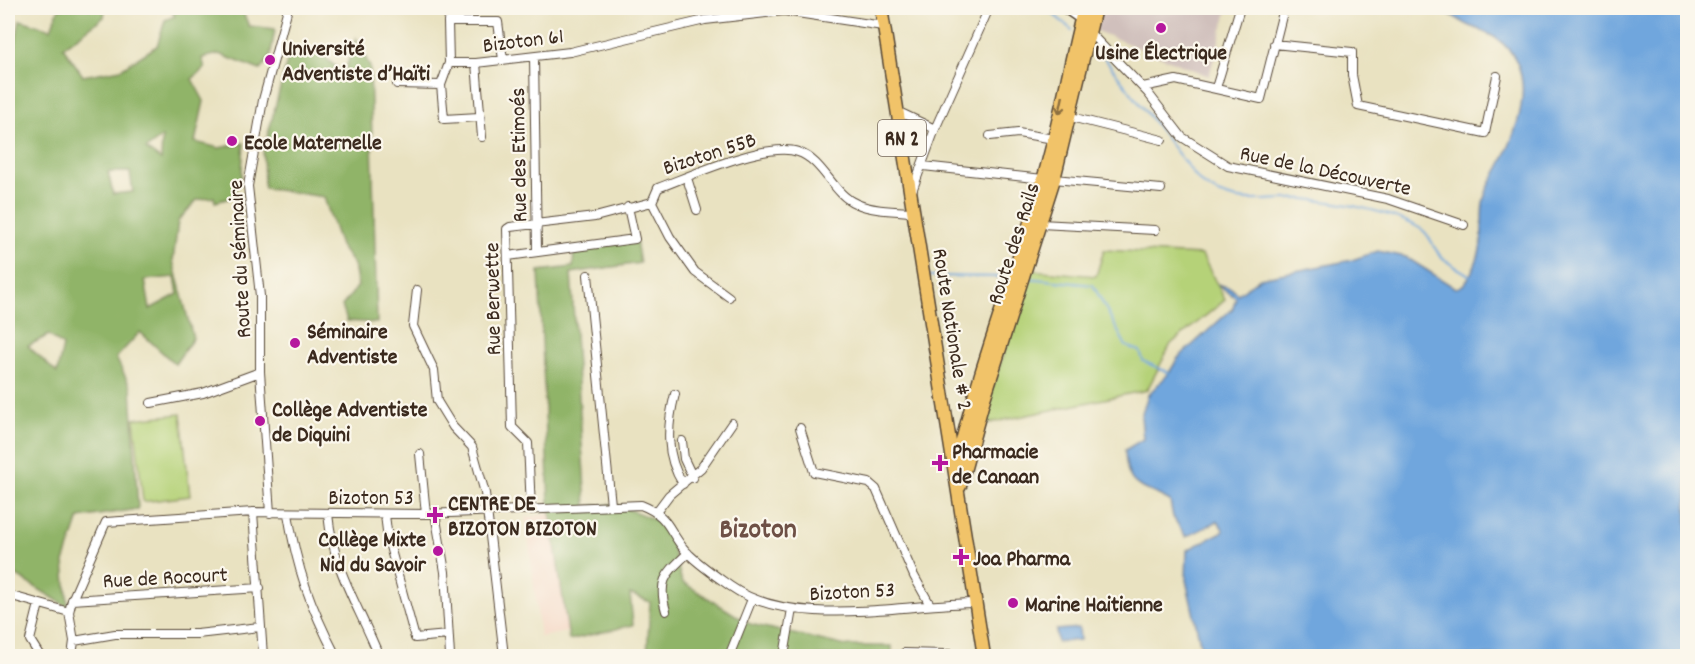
<svg xmlns="http://www.w3.org/2000/svg" width="1695" height="664" viewBox="0 0 1695 664" font-family="Dekko,sans-serif">
<style>
.built{fill:#f4d3c0}
.industrial{fill:#d0c0bc}
.green{fill:#b5d278;stroke:#787e4b;stroke-width:1.5}
.forest{fill:#90b468;stroke:#666f43;stroke-width:1.5;fill-rule:evenodd}
.water{fill:#6fa6dd;stroke:#55687e;stroke-width:1.5}
.lines{fill:none;stroke-linecap:round;stroke-linejoin:round}
.stream{stroke:#6fa6dd;stroke-width:2}
.minor-casing{stroke:#554636;stroke-width:10}
.tertiary-casing{stroke:#554636;stroke-width:12}
.primary-casing{stroke:#554636;stroke-width:15}
.minor{stroke:#fff;stroke-width:8}
.tertiary{stroke:#fff;stroke-width:9}
.primary{stroke:#f1c369;stroke-width:12}
.oneway{stroke:#8d6f40}
.poi-dot{fill:#b5179e;stroke:#fbf7ec;stroke-width:2}
.labels{text-anchor:middle;stroke-width:4.5;stroke-linejoin:round;paint-order:stroke}
.shield{fill:#fbf7ec;stroke:#75685c;stroke-width:1.5}
.shield-label{font-size:21px;font-weight:bold;fill:#3b2a1e}
.street-label{font-size:22px;fill:#3b2a1e;stroke:#fbf7ec}
.poi-label{font-size:22px;font-weight:bold;fill:#3b2a1e;stroke:#fbf7ec;text-anchor:start}
.district-label{font-size:28px;font-weight:bold;fill:#6e5046;stroke:#fbf7ec}
</style>
<rect width="100%" height="100%" fill="#fbf7ec"/>
<filter id="ink" filterUnits="userSpaceOnUse"><feTurbulence type="fractalNoise" baseFrequency=".0167" numOctaves="2"/><feDisplacementMap in="SourceGraphic" scale="12" xChannelSelector="R" yChannelSelector="G"/><feConvolveMatrix kernelMatrix="1 2 1 2 8 2 1 2 1" color-interpolation-filters="sRGB"/></filter>
<filter id="wash" filterUnits="userSpaceOnUse"><feTurbulence type="fractalNoise" baseFrequency=".008" numOctaves="4" result="noise"/><feDisplacementMap in="SourceGraphic" scale="24" xChannelSelector="R" yChannelSelector="G"/><feGaussianBlur stdDeviation="1.35" result="paint"/><feColorMatrix in="noise" values="0 0 0 0 0 0 0 0 0 0 0 0 0 0 0 0 0 1.4 0 .05"/><feComposite in="paint" operator="in"/></filter>
<g filter="url(#wash)">
<rect width="100%" height="100%" fill="#e9e2c1"/>
<path class="built" d="M 576,509 L 592,627 L 540,637 L 526,518 Z"/>
<path class="industrial" d="M 1096,8 L 1228,8 L 1209,76 L 1089,28 Z"/>
<path class="green" d="M 1104,250 L 1202,255 L 1225,300 L 1171,344 L 1147,390 L 980,425 L 1031,270 L 1096,276 Z
M 181,414 L 190,496 L 143,502 L 134,419 Z"/>
<path class="forest" d="M 59,8 L 105,8 L 104,17 L 63,47 L 83,76 L 121,69 L 157,46 L 165,20 L 175,16 L 170,8 L 241,8 L 249,26 L 275,29 L 270,58 L 260,70 L 219,54 L 202,58 L 205,68 L 192,79 L 204,101 L 195,142 L 219,148 L 244,143 L 241,182 L 230,198 L 215,202 L 214,197 L 197,200 L 178,221 L 173,261 L 193,338 L 175,364 L 140,332 L 116,358 L 131,388 L 138,509 L 79,518 L 64,562 L 68,607 L 9,571 L 8,573 L 8,62 L 12,58 L 20,20 L 51,29 ZM 162,137 L 161,160 L 146,149 ZM 108,172 L 130,172 L 133,192 L 113,194 ZM 175,277 L 178,294 L 150,309 L 145,280 ZM 49,335 L 63,346 L 57,373 L 28,346 Z
M 356,38 L 370,67 L 377,323 L 347,321 L 342,306 L 358,286 L 354,265 L 340,246 L 324,197 L 264,188 L 263,153 L 290,50 L 321,54 L 344,74 Z
M 636,241 L 640,263 L 571,273 L 586,506 L 615,504 L 666,524 L 682,582 L 750,624 L 846,646 L 892,646 L 892,656 L 647,656 L 650,602 L 630,594 L 633,625 L 569,640 L 549,504 L 539,271 L 573,267 L 574,248 Z"/>
<path class="water" d="M 1435,8 L 1687,8 L 1687,656 L 1203,656 L 1186,580 L 1187,550 L 1224,531 L 1218,521 L 1186,537 L 1173,517 L 1170,501 C 1142,484 1126,492 1125,450 L 1143,439 L 1141,416 L 1148,395 L 1169,373 L 1178,358 L 1233,308 L 1236,298 L 1217,284 L 1231,288 L 1238,294 L 1260,278 L 1352,260 L 1378,251 L 1406,257 L 1455,288 C 1466,286 1468,279 1473,269 C 1486,243 1480,230 1483,203 C 1485,188 1496,175 1502,162 C 1526,112 1541,51 1475,28 C 1460,23 1450,11 1435,8 Z
M 1079,628 L 1080,640 L 1057,642 L 1056,630 Z"/>
<g class="lines">
<path class="stream" d="M 1046,8 L 1072,30
M 1093,43 L 1199,181 C 1235,210 1263,197 1305,199 C 1338,202 1392,211 1421,229 C 1431,235 1432,247 1440,255 C 1448,265 1460,268 1470,276
M 928,276 L 1007,277
M 1027,278 L 1093,285 L 1126,346 L 1140,351 L 1143,361 L 1169,373"/>
</g>
</g>
<g filter="url(#ink)">
<g class="lines">
<defs>
<path id="minor" d="M 1089,32 L 1148,93 L 1182,137 L 1228,166 L 1388,199 L 1464,225
M 1274,44 L 1352,52 L 1352,75 L 1358,106 L 1485,133 L 1497,76
M 534,57 L 537,252
M 449,63 L 476,63 L 570,52 L 705,20 L 784,11 L 883,26
M 476,63 L 482,137
M 397,84 L 441,85
M 1143,87 L 1176,80 L 1261,99 L 1284,8
M 1216,88 L 1240,8
M 897,111 L 935,129
M 479,117 L 444,119 L 441,85 L 449,63 L 448,22 L 498,22 L 503,60
M 1071,117 L 1162,140
M 990,136 L 1018,133 L 1054,139
M 923,166 L 1043,179
M 687,178 L 697,210
M 1054,179 L 1161,189
M 912,191 L 935,129 L 989,8
M 1040,224 L 1155,230
M 508,256 L 635,239 L 628,207
M 588,275 L 611,505
M 417,290 L 413,326 L 434,370 L 437,401 L 453,427 L 472,447 L 485,493 L 504,656
M 729,297 L 695,272 L 670,237 L 652,202 L 658,188 C 690,176 767,141 798,152 C 823,160 833,194 855,203 C 872,211 896,211 914,212
M 675,394 C 667,425 665,456 683,484
M 151,403 L 203,393 L 260,372
M 800,428 L 814,472 L 869,483 L 876,489 L 914,576 L 929,603
M 682,441 L 684,459 L 693,478
M 420,454 L 426,514
M 531,509 L 528,443 L 512,427 L 507,229 L 510,227 L 595,217 L 652,202
M 657,511 L 669,495 L 701,468 L 732,423
M 253,512 L 263,656
M 270,513 L 260,372 L 260,296 L 248,186 L 263,100 L 288,8
M 435,513 L 445,572 L 450,656
M 288,514 C 297,569 310,606 336,656
M 328,514 C 334,573 358,604 379,656
M 385,515 L 388,539 L 415,638 L 448,635
M 8,600 L 12,596 L 69,612
M 72,600 L 260,588
M 39,604 L 30,640 L 40,656
M 666,611 C 657,580 666,574 688,553
M 74,641 L 69,612 L 72,600 L 106,522 L 253,512 L 426,514 L 641,505 C 669,516 667,528 684,549 C 695,562 716,576 730,586 C 792,630 901,604 975,603
M 904,653 L 984,655
M 72,656 L 74,641 L 115,634 L 197,634 L 260,627
M 729,656 L 752,599
M 784,656 L 792,609"/>
<path id="tertiary" d="M 1065,8 L 1081,19"/>
<path id="primary" d="M 881,8 L 984,656
M 957,462 C 979,366 1016,274 1043,180 C 1060,123 1069,65 1084,8
M 960,486 L 983,402 L 1054,179 L 1095,8"/>
</defs>
<use href="#minor" class="minor-casing"/>
<use href="#tertiary" class="tertiary-casing"/>
<use href="#primary" class="primary-casing"/>
<use href="#minor" class="minor"/>
<use href="#tertiary" class="tertiary"/>
<use href="#primary" class="primary"/>
</g>
<defs><path id="oneway-shaft" d="M-6 0H5M1.5-3L5.5 0L1.5 3" fill="none" stroke-width="1.6" stroke-linecap="round" stroke-linejoin="round" transform="scale(1.5)"/></defs>
<use class="oneway" href="#oneway-shaft" transform="translate(1061 105) rotate(102)"/>
</g>
<g class="poi-dot">
<circle cx="1161" cy="28" r="6"/>
<circle cx="270" cy="60" r="6"/>
<circle cx="232" cy="141" r="6"/>
<circle cx="295" cy="343" r="6"/>
<circle cx="260" cy="421" r="6"/>
<path d="M937 454h6v6h6v6h-6v6h-6v-6h-6v-6h6z"/>
<path d="M432 506h6v6h6v6h-6v6h-6v-6h-6v-6h6z"/>
<circle cx="438" cy="551" r="6"/>
<path d="M958 548h6v6h6v6h-6v6h-6v-6h-6v-6h6z"/>
<circle cx="1013" cy="603" r="6"/>
</g>
<g class="labels">
<rect class="shield" x="878" y="120" width="48" height="36" rx="4.5"/>
<g class="shield-label">
<text x="902" y="145">RN 2</text>
</g>
<g class="street-label">
<text transform="translate(523 39) rotate(-7)" y="8">Bizoton 61</text>
<text transform="translate(709 152) rotate(-18)" y="8">Bizoton 55B</text>
<text transform="translate(517 155) rotate(-91)" y="8">Rue des Etimoés</text>
<text transform="translate(1326 169) rotate(12)" y="8">Rue de la Découverte</text>
<text transform="translate(1012 243) rotate(-72)" y="8">Route des Rails</text>
<text transform="translate(238 259) rotate(-93)" y="8">Route du Séminaire</text>
<text transform="translate(491 299) rotate(-91)" y="8">Rue Berwette</text>
<text transform="translate(954 329) rotate(81)" y="8">Route Nationale # 2</text>
<text x="371" y="504">Bizoton 53</text>
<text transform="translate(165 576) rotate(-3)" y="8">Rue de Rocourt</text>
<text transform="translate(852 590) rotate(-3)" y="8">Bizoton 53</text>
</g>
<g class="poi-label">
<text x="282" y="55">Université<tspan x="282" dy="25">Adventiste d’Haïti</tspan></text>
<text x="1161" y="59" text-anchor="middle">Usine Électrique</text>
<text x="244" y="149">Ecole Maternelle</text>
<text x="307" y="338">Séminaire<tspan x="307" dy="25">Adventiste</tspan></text>
<text x="272" y="416">Collège Adventiste<tspan x="272" dy="25">de Diquini</tspan></text>
<text x="952" y="458">Pharmacie<tspan x="952" dy="25">de Canaan</tspan></text>
<text x="448" y="510">CENTRE DE<tspan x="448" dy="25">BIZOTON BIZOTON</tspan></text>
<text x="426" y="546" text-anchor="end">Collège Mixte<tspan x="426" dy="25">Nid du Savoir</tspan></text>
<text x="973" y="565">Joa Pharma</text>
<text x="1025" y="611">Marine Haitienne</text>
</g>
<g class="district-label">
<text x="758" y="537">Bizoton</text>
</g>
</g>
<rect width="1695" height="664" fill="none" stroke="#fbf7ec" stroke-width="30"/>
</svg>
